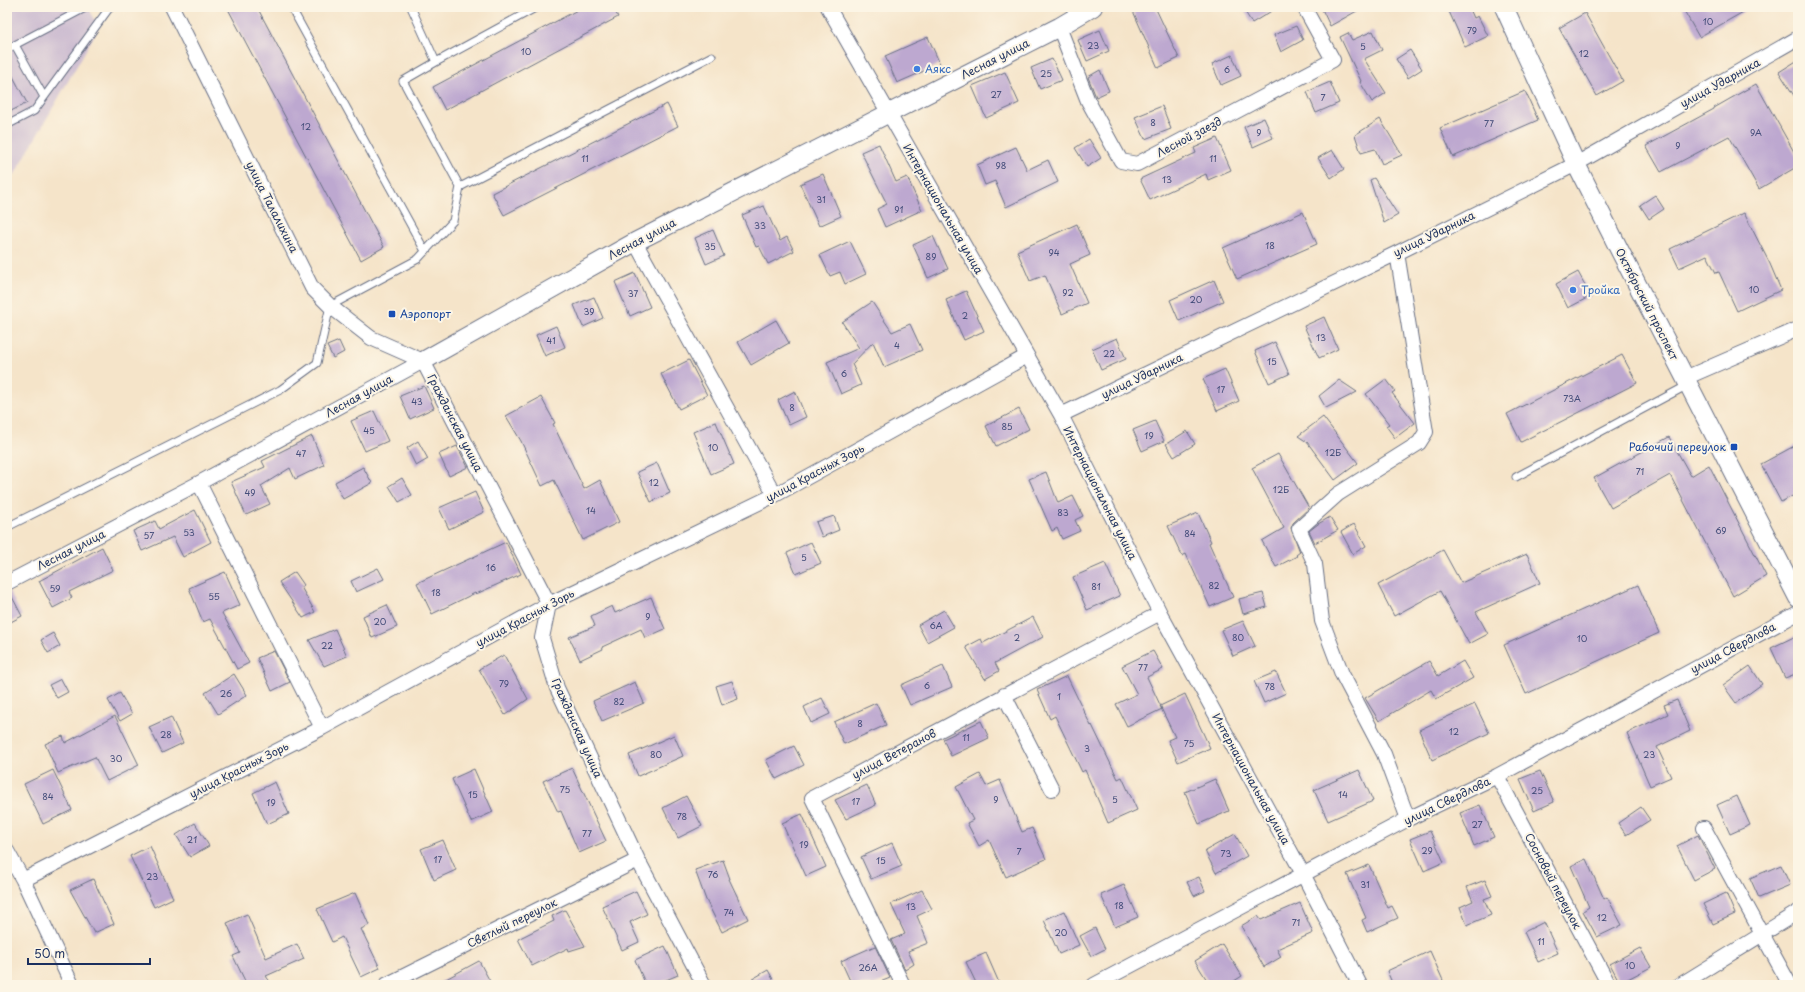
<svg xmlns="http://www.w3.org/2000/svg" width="1805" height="992" viewBox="0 0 1805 992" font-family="'Playpen Sans',sans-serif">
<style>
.industrial{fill:#cebed1}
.building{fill:#bda8d0}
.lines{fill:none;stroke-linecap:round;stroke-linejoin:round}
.service-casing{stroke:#676e83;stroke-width:9}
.minor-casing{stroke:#676e83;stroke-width:16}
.tertiary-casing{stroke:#676e83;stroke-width:20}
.service{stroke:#fff;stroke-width:7}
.minor{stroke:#fff;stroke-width:14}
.tertiary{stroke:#fff;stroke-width:18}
.shop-dot{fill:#3f7fe0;stroke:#fcf5e5;stroke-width:1.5}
.transit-dot{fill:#1a4fb4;stroke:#fcf5e5;stroke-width:1.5}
.labels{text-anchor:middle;stroke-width:4;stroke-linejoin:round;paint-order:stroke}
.number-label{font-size:9px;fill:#444d7a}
.street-label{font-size:11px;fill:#1b2f5e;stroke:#fcf5e5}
.shop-label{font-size:11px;fill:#366cbe;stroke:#fcf5e5;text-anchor:start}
.transit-label{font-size:11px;fill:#164399;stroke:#fcf5e5;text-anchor:start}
</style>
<rect width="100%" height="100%" fill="#fcf5e5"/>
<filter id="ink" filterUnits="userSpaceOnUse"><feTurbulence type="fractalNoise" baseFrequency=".025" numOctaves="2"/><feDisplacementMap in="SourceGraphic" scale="8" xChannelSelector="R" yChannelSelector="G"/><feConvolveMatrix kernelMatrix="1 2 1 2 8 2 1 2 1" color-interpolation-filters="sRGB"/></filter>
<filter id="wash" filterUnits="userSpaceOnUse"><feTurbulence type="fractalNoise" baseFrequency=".012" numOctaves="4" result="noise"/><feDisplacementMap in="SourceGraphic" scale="16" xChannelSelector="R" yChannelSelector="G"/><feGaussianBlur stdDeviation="0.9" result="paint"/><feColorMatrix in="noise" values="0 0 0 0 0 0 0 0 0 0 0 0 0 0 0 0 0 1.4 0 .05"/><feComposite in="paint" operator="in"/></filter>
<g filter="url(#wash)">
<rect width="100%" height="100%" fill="#f5e4c9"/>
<path class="industrial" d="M 7,7 L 88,7 L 99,27 L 15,174 L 7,178 Z"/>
<g id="blocks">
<path class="building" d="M 227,7 L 257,7 L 384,247 L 361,260 Z
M 583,7 L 613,7 L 618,17 L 445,110 L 433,87 Z
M 1143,7 L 1155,7 L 1179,58 L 1158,68 L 1133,11 Z
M 1242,7 L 1278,7 L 1252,23 Z
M 1321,7 L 1364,7 L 1330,26 Z
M 1447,7 L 1469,7 L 1474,18 L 1478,16 L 1488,36 L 1465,47 Z
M 1682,7 L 1752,7 L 1699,37 Z
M 1585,13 L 1623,81 L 1597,96 L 1559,28 Z
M 1296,26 L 1303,40 L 1281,52 L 1274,35 Z
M 1100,30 L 1109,51 L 1087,61 L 1078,40 Z
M 1373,31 L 1382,50 L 1364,59 L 1386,93 L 1372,102 L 1360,82 L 1361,81 L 1340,37 L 1348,33 L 1352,40 Z
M 928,37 L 940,64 L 897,83 L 885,56 Z
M 1410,50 L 1422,69 L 1408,78 L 1396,59 Z
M 1232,55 L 1241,76 L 1221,85 L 1212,64 Z
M 1052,59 L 1062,80 L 1040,89 L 1031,68 Z
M 1798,60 L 1798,102 L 1779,72 Z
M 7,65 L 27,103 L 7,113 Z
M 1100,70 L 1109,91 L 1096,97 L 1088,77 Z
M 1005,72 L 1019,103 L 986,118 L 972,86 Z
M 1330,82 L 1339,103 L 1316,113 L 1307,92 Z
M 1756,84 L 1798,159 L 1798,166 L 1759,189 L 1729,136 L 1661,172 L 1646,146 L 1714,109 L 1714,108 Z
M 1525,91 L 1538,120 L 1453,157 L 1440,128 Z
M 667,104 L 678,126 L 504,215 L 492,193 Z
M 1162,106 L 1171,129 L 1145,139 L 1135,117 Z
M 1264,118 L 1273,138 L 1253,147 L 1244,127 Z
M 1380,119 L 1402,155 L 1382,164 L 1375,149 L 1361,153 L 1355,135 Z
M 1217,138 L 1231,170 L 1208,180 L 1206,174 L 1150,200 L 1140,179 L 1196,153 L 1194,148 Z
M 1089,139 L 1101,158 L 1087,167 L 1075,148 Z
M 879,144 L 896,182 L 907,177 L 922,210 L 885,227 L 877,209 L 887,204 L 861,152 Z
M 1016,147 L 1027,170 L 1048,160 L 1058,182 L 1006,207 L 995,181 L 985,185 L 977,165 Z
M 1332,150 L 1344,169 L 1331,178 L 1318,158 Z
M 823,174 L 841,216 L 819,226 L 800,184 Z
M 1374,178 L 1398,215 L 1384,223 L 1370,180 Z
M 1655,195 L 1664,209 L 1649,219 L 1640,205 Z
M 764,206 L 780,241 L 787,237 L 794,251 L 768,264 L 759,246 L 756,247 L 742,215 Z
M 1303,212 L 1317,244 L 1237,279 L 1223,248 Z
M 1744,213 L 1770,264 L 1781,290 L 1737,311 L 1719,272 L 1716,273 L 1707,255 L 1679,268 L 1670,249 Z
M 1077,224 L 1090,255 L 1070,264 L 1087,303 L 1062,314 L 1045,275 L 1030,281 L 1017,251 Z
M 713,230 L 724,256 L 706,264 L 695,238 Z
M 933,236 L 948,269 L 928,278 L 913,245 Z
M 850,241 L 866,274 L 845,284 L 840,272 L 830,276 L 820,255 Z
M 1578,272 L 1591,296 L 1568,308 L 1556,284 Z
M 635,273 L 650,307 L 630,316 L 615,282 Z
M 1214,280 L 1223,301 L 1179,321 L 1170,300 Z
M 966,291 L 984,331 L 964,340 L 946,300 Z
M 594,297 L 603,318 L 583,327 L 574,305 Z
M 872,302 L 892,332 L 910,324 L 922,350 L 884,367 L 873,342 L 852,364 L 861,385 L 841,394 L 827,362 L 859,348 L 842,322 Z
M 1324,317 L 1338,349 L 1319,358 L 1304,326 Z
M 776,320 L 789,343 L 751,365 L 738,342 Z
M 556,326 L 565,347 L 545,356 L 536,335 Z
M 1117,338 L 1126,359 L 1101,370 L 1092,349 Z
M 339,341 L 344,352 L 333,358 L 327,346 Z
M 1275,342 L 1289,374 L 1269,383 L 1255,351 Z
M 1622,355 L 1637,383 L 1521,442 L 1507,414 Z
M 689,360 L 707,395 L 679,409 L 661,374 Z
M 1225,369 L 1239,401 L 1217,411 L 1203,379 Z
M 1386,379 L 1395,391 L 1392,393 L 1415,423 L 1395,438 L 1386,426 L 1389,424 L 1366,394 Z
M 1339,380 L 1357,392 L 1326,408 L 1319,396 Z
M 424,386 L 434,408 L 410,419 L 400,396 Z
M 795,391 L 806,417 L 789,425 L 778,400 Z
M 541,397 L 555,423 L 553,424 L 584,489 L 600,480 L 619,522 L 583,540 L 554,480 L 542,486 L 521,441 L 506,416 Z
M 1019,409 L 1029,429 L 996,446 L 986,426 Z
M 374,411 L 388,441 L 365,451 L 351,421 Z
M 1323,417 L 1358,463 L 1335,480 L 1307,442 L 1298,436 Z
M 1155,421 L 1164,441 L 1142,451 L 1133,430 Z
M 716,422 L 734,464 L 711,474 L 693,432 Z
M 1187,431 L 1195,444 L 1174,457 L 1166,444 Z
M 312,436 L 324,465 L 295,479 L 290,468 L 261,486 L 270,504 L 246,515 L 231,482 L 265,467 L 262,461 Z
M 1669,437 L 1691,476 L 1709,465 L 1766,576 L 1733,596 L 1670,475 L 1611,508 L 1594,478 Z
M 418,441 L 428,459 L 416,466 L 407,448 Z
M 1798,444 L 1798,493 L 1781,502 L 1761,464 Z
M 457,446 L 468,467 L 449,476 L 439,454 Z
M 1278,454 L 1309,508 L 1293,523 L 1291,528 L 1300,552 L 1296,555 L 1297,556 L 1276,567 L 1262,541 L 1284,528 L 1252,468 Z
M 657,463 L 670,493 L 651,502 L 637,472 Z
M 363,467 L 372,483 L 343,499 L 335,482 Z
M 1046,472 L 1058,503 L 1073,496 L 1083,516 L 1075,520 L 1080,531 L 1062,539 L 1057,528 L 1052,531 L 1029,479 Z
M 402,478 L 412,495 L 399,502 L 389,486 Z
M 475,492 L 484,512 L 449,529 L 439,508 Z
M 195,510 L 211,542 L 183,557 L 173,537 L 142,551 L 133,531 L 155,521 L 159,529 Z
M 1198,513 L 1211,542 L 1209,543 L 1233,597 L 1210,607 L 1186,554 L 1182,556 L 1168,526 Z
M 834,516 L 839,530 L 822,537 L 816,522 Z
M 1330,517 L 1338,530 L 1315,543 L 1309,531 L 1318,524 Z
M 1354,524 L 1366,546 L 1353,554 L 1341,532 Z
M 506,542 L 521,574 L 476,594 L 475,593 L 432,614 L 417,583 Z
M 811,542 L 821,563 L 796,574 L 787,553 Z
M 102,547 L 113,570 L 69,592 L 72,598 L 53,608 L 39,581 Z
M 1443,550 L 1461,583 L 1527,554 L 1540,583 L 1476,612 L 1488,634 L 1469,644 L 1440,591 L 1394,616 L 1378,585 Z
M 1105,563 L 1120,596 L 1087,610 L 1073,577 Z
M 378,568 L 384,579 L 356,592 L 351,581 Z
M 225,572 L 240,605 L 222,613 L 249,663 L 237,669 L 210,619 L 203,622 L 189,588 Z
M 295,572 L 304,585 L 301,587 L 315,612 L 303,618 L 279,582 Z
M 1638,585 L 1659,633 L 1526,694 L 1504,645 Z
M 7,591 L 9,591 L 22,616 L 7,624 Z
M 1263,593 L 1267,607 L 1243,614 L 1239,599 Z
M 651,597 L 665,629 L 645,638 L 641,629 L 602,647 L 603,649 L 580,660 L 569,637 L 595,626 L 591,616 L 612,606 L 615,613 Z
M 387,605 L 397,627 L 372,638 L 363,616 Z
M 944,610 L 954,627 L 927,642 L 918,625 Z
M 1033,617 L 1043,637 L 995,663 L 999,671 L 985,679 L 966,647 L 981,639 L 983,643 Z
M 1243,621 L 1255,646 L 1233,656 L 1221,630 Z
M 335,629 L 347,656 L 324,666 L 309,640 Z
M 53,633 L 60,646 L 48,653 L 41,640 Z
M 1798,635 L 1798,673 L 1785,678 L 1771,648 Z
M 274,651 L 290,682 L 272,691 L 257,658 Z
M 1153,651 L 1163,669 L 1147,677 L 1162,709 L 1127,726 L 1116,704 L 1137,694 L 1122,666 Z
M 504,655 L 528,699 L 505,715 L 479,669 Z
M 1429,661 L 1438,676 L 1463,661 L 1473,678 L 1436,699 L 1431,690 L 1379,721 L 1365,698 Z
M 943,666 L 952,687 L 910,705 L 901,685 Z
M 1750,666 L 1762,684 L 1736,703 L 1723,685 Z
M 1276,672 L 1286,693 L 1264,703 L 1254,681 Z
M 234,674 L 247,695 L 218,714 L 205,693 Z
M 1067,676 L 1091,726 L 1092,725 L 1118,779 L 1122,777 L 1137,810 L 1108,823 L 1085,770 L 1082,772 L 1055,716 L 1050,719 L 1037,690 Z
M 61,679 L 68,692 L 57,698 L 49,685 Z
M 732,681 L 738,699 L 722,705 L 716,686 Z
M 635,682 L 644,703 L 602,721 L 593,701 Z
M 120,693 L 132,714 L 120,721 L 108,700 Z
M 1185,694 L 1210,748 L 1178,762 L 1168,740 L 1175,737 L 1160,706 Z
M 822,698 L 830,714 L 811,723 L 804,707 Z
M 1677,700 L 1690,731 L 1657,747 L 1671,777 L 1650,786 L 1627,733 L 1668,714 L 1664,705 Z
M 876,703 L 886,725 L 844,744 L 834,722 Z
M 1475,704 L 1489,733 L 1432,760 L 1419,730 Z
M 115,716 L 139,765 L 107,781 L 95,757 L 58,773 L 45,744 L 63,736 L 65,743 Z
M 171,717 L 183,743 L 162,753 L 149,727 Z
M 981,721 L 989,738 L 951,756 L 943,739 Z
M 674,735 L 683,756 L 638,776 L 629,755 Z
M 794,746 L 804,765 L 776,779 L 766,760 Z
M 572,768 L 606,841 L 579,853 L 561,811 L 558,812 L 543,781 Z
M 474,769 L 493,812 L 471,822 L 452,779 Z
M 53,770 L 72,810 L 43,824 L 24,784 Z
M 1359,770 L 1373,801 L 1328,821 L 1314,790 Z
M 1540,771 L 1554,802 L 1534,811 L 1520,779 Z
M 980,774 L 986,786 L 1000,780 L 1022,832 L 1032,828 L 1046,859 L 1006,877 L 989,840 L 979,846 L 967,823 L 973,820 L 956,787 Z
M 1215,779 L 1229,811 L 1199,824 L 1185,792 Z
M 275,782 L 289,814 L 267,824 L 253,793 Z
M 867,785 L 876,805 L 846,819 L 835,800 Z
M 686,796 L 702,826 L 678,838 L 663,808 Z
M 1737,796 L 1750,825 L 1730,834 L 1717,805 Z
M 1480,805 L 1494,837 L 1474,846 L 1460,813 Z
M 1641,807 L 1650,820 L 1626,835 L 1618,823 Z
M 802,814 L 826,867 L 806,876 L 782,823 Z
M 195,823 L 209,846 L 190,857 L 176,835 Z
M 1430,831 L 1444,862 L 1424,871 L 1410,839 Z
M 1235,834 L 1247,856 L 1216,873 L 1205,851 Z
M 1698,835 L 1715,869 L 1694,880 L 1677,846 Z
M 443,840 L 456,870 L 434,880 L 421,849 Z
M 892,843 L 902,866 L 871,879 L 861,857 Z
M 150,846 L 173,898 L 154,907 L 130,856 Z
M 1586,859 L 1604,899 L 1607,897 L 1622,925 L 1597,937 L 1583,911 L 1589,907 L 1571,866 Z
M 723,860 L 730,879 L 729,879 L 748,919 L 722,932 L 706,900 L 695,870 Z
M 1369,865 L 1388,908 L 1392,906 L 1398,918 L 1367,932 L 1362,920 L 1366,918 L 1347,874 Z
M 1781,865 L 1790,885 L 1759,898 L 1750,878 Z
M 1199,877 L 1205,891 L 1194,896 L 1187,882 Z
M 93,879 L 114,924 L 94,933 L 70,890 Z
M 1485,880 L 1492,896 L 1484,899 L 1491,915 L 1467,925 L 1460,907 L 1473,901 L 1467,887 Z
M 1124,885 L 1138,917 L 1115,927 L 1101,895 Z
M 922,890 L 932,909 L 917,916 L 928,943 L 908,951 L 914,964 L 905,970 L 891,940 L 905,934 L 891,904 Z
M 636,891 L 647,914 L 630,922 L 639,942 L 622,950 L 602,906 Z
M 355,893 L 369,925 L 361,929 L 380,968 L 361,977 L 342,937 L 332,942 L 317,909 Z
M 1726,893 L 1735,914 L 1713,924 L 1703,904 Z
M 1300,903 L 1313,933 L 1277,949 L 1281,957 L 1264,967 L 1241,926 L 1258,916 L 1261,920 Z
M 565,910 L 585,946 L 569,951 L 568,948 L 532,966 L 518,939 L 554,921 L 552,916 Z
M 1064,911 L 1079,945 L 1059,954 L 1044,920 Z
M 247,914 L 266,958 L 297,944 L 304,959 L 266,976 L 272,985 L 247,985 L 233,956 L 240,953 L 227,923 Z
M 1544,922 L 1558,953 L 1538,962 L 1524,932 Z
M 1095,928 L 1105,949 L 1091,956 L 1080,936 Z
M 1222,944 L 1242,976 L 1228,985 L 1210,985 L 1195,961 Z
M 665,946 L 678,975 L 654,985 L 646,985 L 635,960 Z
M 875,946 L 890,978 L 873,985 L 852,985 L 841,961 Z
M 1640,948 L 1651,967 L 1620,983 L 1610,964 Z
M 1430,951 L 1445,985 L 1393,985 L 1387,971 Z
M 986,953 L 1000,985 L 977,985 L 966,962 Z
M 479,961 L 492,985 L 435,985 Z
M 768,970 L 776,985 L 742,985 Z"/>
</g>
</g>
<g filter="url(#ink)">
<use href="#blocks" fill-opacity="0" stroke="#676e83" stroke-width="1"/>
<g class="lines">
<defs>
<path id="service" d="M 291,7 L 425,251
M 15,45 L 44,97
M 7,49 L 87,7
M 436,62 L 537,7
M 7,125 L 34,111 L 110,7
M 460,187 L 712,56
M 1516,477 L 1688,385
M 7,527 L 280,390 L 317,363 L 330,306 L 418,259 L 453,221 L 460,187 L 403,81 L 436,62 L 411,7"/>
<path id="minor" d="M 172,7 L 312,288 L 330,306 L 371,338 L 423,361
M 828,7 L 1061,415 L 1160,613 L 1303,874 L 1360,985
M 1059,27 L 1088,101 L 1121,161 L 1137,164 L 1333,60 L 1304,7
M 635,242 L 775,495
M 1397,253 L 1426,432 L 1419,443 L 1338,494 L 1299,529 L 1315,564 L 1322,621 L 1342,674 L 1384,754 L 1408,819
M 423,361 L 549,604 L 542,638 L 557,688 L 638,860 L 704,985
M 1685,378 L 1798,329
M 1061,415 L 1397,253 L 1576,164 L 1798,38
M 199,483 L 322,728
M 7,583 L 199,483 L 423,361
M 1004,695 L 1052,789
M 1497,776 L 1609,985
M 1704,828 L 1790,985
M 7,851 L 23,880 L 72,985
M 23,880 L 322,728 L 549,604 L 775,495 L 1027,356
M 386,985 L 638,860
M 903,985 L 812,798 L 1160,613
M 1094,985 L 1408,819 L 1497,776 L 1798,613
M 1680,985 L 1798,912"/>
<path id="tertiary" d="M 1504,7 L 1576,164 L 1621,253 L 1798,598
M 423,361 L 635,242 L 1059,27 L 1093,7"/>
</defs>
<use href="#service" class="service-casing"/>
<use href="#minor" class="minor-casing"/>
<use href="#tertiary" class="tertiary-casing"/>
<use href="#service" class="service"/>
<use href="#minor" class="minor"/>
<use href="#tertiary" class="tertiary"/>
</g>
</g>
<g class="shop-dot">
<circle cx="917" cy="69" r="4"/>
<circle cx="1573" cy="290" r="4"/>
</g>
<g class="transit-dot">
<rect x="388" y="310" width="8" height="8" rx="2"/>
<rect x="1730" y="443" width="8" height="8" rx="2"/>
</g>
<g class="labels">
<g class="number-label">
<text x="1708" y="25">10</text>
<text x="1472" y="34">79</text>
<text x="1093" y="49">23</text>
<text x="1363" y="50">5</text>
<text x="526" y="55">10</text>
<text x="1584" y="57">12</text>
<text x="1227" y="73">6</text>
<text x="1046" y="77">25</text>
<text x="996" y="98">27</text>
<text x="1323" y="101">7</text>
<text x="1153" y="126">8</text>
<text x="1489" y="127">77</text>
<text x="306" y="130">12</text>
<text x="1259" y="136">9</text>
<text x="1756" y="136">9А</text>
<text x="1678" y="149">9</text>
<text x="585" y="162">11</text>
<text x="1213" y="162">11</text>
<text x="1001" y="169">98</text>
<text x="1167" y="183">13</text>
<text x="821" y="203">31</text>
<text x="899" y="213">91</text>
<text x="760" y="229">33</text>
<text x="1270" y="249">18</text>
<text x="710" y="250">35</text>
<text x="1054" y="256">94</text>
<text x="931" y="260">89</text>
<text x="1754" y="293">10</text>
<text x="1068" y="296">92</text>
<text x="633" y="297">37</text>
<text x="1196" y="303">20</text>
<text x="589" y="315">39</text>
<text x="965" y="319">2</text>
<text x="1321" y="341">13</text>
<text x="551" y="344">41</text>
<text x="897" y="349">4</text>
<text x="1109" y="357">22</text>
<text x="1272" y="365">15</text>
<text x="844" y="377">6</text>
<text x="1221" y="393">17</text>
<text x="1572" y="402">73А</text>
<text x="417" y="405">43</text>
<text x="792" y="411">8</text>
<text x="1007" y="430">85</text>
<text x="369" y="434">45</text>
<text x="1149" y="439">19</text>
<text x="713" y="451">10</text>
<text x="1333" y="456">12Б</text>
<text x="301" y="457">47</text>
<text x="1640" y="475">71</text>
<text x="654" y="486">12</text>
<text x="1281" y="493">12Б</text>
<text x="250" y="496">49</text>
<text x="591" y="514">14</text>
<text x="1063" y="516">83</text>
<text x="1721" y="534">69</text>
<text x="189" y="536">53</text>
<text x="1190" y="537">84</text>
<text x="149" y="539">57</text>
<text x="804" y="561">5</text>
<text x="491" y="571">16</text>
<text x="1214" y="589">82</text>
<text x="1096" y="590">81</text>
<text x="55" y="592">59</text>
<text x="436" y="596">18</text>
<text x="214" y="600">55</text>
<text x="648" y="620">9</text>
<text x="380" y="625">20</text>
<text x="936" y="629">6А</text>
<text x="1017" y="641">2</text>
<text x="1238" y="641">80</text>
<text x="1582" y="642">10</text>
<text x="327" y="649">22</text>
<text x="1143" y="671">77</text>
<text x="504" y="687">79</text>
<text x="927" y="689">6</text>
<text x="1270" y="690">78</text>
<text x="226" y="697">26</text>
<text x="1059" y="700">1</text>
<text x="619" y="705">82</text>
<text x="860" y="727">8</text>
<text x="1454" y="735">12</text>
<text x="166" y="738">28</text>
<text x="966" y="741">11</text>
<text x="1189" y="747">75</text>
<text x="1087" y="752">3</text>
<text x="656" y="758">80</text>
<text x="1649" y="758">23</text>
<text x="116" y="762">30</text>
<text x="565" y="793">75</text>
<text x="1537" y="794">25</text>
<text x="473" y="798">15</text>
<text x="1343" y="798">14</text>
<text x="48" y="800">84</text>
<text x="996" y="803">9</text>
<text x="1115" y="803">5</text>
<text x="856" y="805">17</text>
<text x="271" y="806">19</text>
<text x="682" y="820">78</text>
<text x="1477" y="828">27</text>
<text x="587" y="837">77</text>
<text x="192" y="843">21</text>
<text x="804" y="848">19</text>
<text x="1427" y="854">29</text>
<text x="1019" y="855">7</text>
<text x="1226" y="857">73</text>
<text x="438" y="863">17</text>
<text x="881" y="864">15</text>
<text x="713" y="878">76</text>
<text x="152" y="880">23</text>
<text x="1365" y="888">31</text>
<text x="1119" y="909">18</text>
<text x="911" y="910">13</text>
<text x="729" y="916">74</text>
<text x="1602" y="921">12</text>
<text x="1296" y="926">71</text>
<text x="1061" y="936">20</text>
<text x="1541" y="945">11</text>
<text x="1630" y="969">10</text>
<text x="868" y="971">26А</text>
</g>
<g class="street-label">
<text transform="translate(995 59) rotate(-27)" y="4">Лесная улица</text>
<text transform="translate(1720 83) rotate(-29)" y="4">улица Ударника</text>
<text transform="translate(1189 137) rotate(-28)" y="4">Лесной заезд</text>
<text transform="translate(272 207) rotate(63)" y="4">улица Талалихина</text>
<text transform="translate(943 209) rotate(60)" y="4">Интернациональная улица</text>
<text transform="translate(1434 234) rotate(-26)" y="4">улица Ударника</text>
<text transform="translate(642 239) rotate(-28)" y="4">Лесная улица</text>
<text transform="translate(1647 304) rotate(63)" y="4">Октябрьский проспект</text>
<text transform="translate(1142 376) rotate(-26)" y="4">улица Ударника</text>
<text transform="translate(359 396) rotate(-29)" y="4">Лесная улица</text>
<text transform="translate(455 423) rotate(63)" y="4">Гражданская улица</text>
<text transform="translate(815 473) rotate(-28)" y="4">улица Красных Зорь</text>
<text transform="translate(1100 493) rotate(63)" y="4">Интернациональная улица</text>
<text transform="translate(71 550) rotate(-27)" y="4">Лесная улица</text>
<text transform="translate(525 618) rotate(-28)" y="4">улица Красных Зорь</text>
<text transform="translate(1733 648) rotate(-28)" y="4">улица Свердлова</text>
<text transform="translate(577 728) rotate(66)" y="4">Гражданская улица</text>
<text transform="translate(894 754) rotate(-28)" y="4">улица Ветеранов</text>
<text transform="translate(239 770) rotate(-27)" y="4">улица Красных Зорь</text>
<text transform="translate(1251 779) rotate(61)" y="4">Интернациональная улица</text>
<text transform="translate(1447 801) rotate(-26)" y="4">улица Свердлова</text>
<text transform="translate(1553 881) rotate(62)" y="4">Сосновый переулок</text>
<text transform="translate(512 923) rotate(-26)" y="4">Светлый переулок</text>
</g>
<g class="shop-label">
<text x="925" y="73">Аякс</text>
<text x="1581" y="294">Тройка</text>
</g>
<g class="transit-label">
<text x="400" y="318">Аэропорт</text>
<text x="1726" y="451" text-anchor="end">Рабочий переулок</text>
</g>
</g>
<rect width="1805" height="992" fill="none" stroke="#fcf5e5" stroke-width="24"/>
<path d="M28 958v6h122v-6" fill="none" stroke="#1b2f5e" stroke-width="2"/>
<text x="34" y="958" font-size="12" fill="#1b2f5e" stroke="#fcf5e5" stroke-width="3" paint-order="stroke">50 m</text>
</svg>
